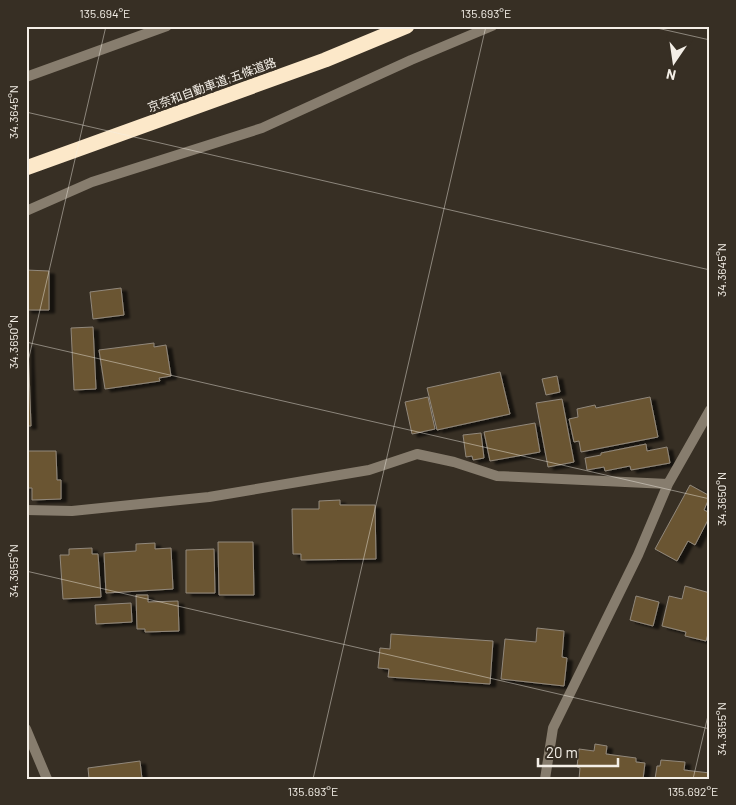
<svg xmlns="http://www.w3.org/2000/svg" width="736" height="805" viewBox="0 0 736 805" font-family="Barlow,'Noto Sans JP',sans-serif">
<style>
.building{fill:#6b5533;stroke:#91887b;filter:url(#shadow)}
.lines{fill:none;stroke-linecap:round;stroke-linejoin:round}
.street{stroke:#877d6e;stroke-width:10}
.highway{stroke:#fce8c9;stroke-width:15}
.ticks{fill:none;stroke:#f4efe7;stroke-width:1;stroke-opacity:0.45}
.labels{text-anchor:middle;stroke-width:5;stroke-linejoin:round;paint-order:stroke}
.street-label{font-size:12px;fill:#f4efe7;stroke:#372f24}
.neatline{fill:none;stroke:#f4efe7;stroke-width:2}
.ticks-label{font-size:12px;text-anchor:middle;fill:#f4efe7}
</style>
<defs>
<filter id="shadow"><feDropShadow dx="5.5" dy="3" stdDeviation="1" flood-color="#0009"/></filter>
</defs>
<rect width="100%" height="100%" fill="#372f24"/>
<path class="building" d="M 26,270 L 49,271 L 49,310 L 26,310 Z
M 121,288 L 124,315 L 93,319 L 90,292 Z
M 93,327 L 96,389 L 74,390 L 71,328 Z
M 154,343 L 154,347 L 166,345 L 171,376 L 159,378 L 160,381 L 105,389 L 99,350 Z
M 26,344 L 28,344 L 31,426 L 26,426 Z
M 500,372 L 510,414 L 437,430 L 427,388 Z
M 557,376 L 560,392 L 546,395 L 542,379 Z
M 428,397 L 435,429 L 412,434 L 405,402 Z
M 650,397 L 658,437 L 581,452 L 579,441 L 574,442 L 569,419 L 578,417 L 577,409 L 595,405 L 596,408 Z
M 562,399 L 574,462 L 548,467 L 536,403 Z
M 535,423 L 540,452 L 490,461 L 484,432 Z
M 481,433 L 484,458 L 473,460 L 472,456 L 466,457 L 463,435 Z
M 646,444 L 647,451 L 667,447 L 670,463 L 631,470 L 630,466 L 605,471 L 604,467 L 587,470 L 585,458 L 601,455 L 601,453 Z
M 26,451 L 56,451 L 57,480 L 61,480 L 61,499 L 32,500 L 32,488 L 26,488 Z
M 690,485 L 710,496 L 704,510 L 710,513 L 710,516 L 695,545 L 688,541 L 677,561 L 655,549 Z
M 340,500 L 340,505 L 375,505 L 376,559 L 301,560 L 301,554 L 293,554 L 292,509 L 319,509 L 319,501 Z
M 218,542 L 253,542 L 254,595 L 219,595 Z
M 155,543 L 155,549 L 171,548 L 173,589 L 106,593 L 104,553 L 136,551 L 136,544 Z
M 92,548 L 92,554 L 98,554 L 101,597 L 63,599 L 60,555 L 69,555 L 69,549 Z
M 214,549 L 215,593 L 186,593 L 186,550 Z
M 685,586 L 710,593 L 710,627 L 706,641 L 685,636 L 686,632 L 662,626 L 669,596 L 682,599 Z
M 136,595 L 148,595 L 148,602 L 178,601 L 179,631 L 145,632 L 145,629 L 137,629 Z
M 636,596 L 659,602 L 653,626 L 630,620 Z
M 131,603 L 132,622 L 96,624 L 95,605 Z
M 537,628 L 564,631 L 562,657 L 567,658 L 564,686 L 501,679 L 505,639 L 536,642 Z
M 391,634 L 493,641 L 490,684 L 388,677 L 389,669 L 378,668 L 380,648 L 390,649 Z
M 595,744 L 607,746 L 606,754 L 636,758 L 636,762 L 645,763 L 643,779 L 579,779 L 580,768 L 577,767 L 579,749 L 594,751 Z
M 661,760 L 685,762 L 684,770 L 710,773 L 710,779 L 655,779 L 657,766 L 660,766 Z
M 140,761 L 142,779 L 89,779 L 88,768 Z"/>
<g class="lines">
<path class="street" d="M 26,77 L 167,26
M 26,211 L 92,182 L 262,128 L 411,60 L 492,26
M 26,510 L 72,511 L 209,497 L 369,470 L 417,454 L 454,462 L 497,476 L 668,484
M 26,729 L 47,779
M 545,779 L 553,728 L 638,555 L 668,484 L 710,410"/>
<path class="highway" d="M 26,168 L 325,60 L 407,26"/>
</g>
<path class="ticks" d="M 648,26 L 710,40M 26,112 L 710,270M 26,342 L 710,499M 26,370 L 106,26M 26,571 L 710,729M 313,779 L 486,26M 693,779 L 710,707"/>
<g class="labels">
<g class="street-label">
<text transform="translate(212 85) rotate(-20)" y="4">京奈和自動車道;五條道路</text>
</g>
</g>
<rect width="736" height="805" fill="none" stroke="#372f24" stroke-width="55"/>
<g transform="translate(674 62) rotate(193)" stroke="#372f24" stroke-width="4" paint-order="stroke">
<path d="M0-4L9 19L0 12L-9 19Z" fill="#f4efe7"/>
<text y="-8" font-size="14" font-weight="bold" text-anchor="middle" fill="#f4efe7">N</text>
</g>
<path d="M538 758v8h80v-8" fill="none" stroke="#f4efe7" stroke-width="2.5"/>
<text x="546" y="758" font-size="15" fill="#f4efe7" stroke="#372f24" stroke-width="4" paint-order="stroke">20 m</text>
<rect x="28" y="28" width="680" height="750" class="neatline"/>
<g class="ticks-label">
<text x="105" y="18">135.694°E</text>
<text x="486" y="18">135.693°E</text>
<text transform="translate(14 112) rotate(-90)" y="4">34.3645°N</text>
<text transform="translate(722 270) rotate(-90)" y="4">34.3645°N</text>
<text transform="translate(14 342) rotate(-90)" y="4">34.3650°N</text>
<text transform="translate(722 499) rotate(-90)" y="4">34.3650°N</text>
<text transform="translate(14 571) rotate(-90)" y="4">34.3655°N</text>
<text transform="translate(722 729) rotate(-90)" y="4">34.3655°N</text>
<text x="313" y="796">135.693°E</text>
<text x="693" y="796">135.692°E</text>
</g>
</svg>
